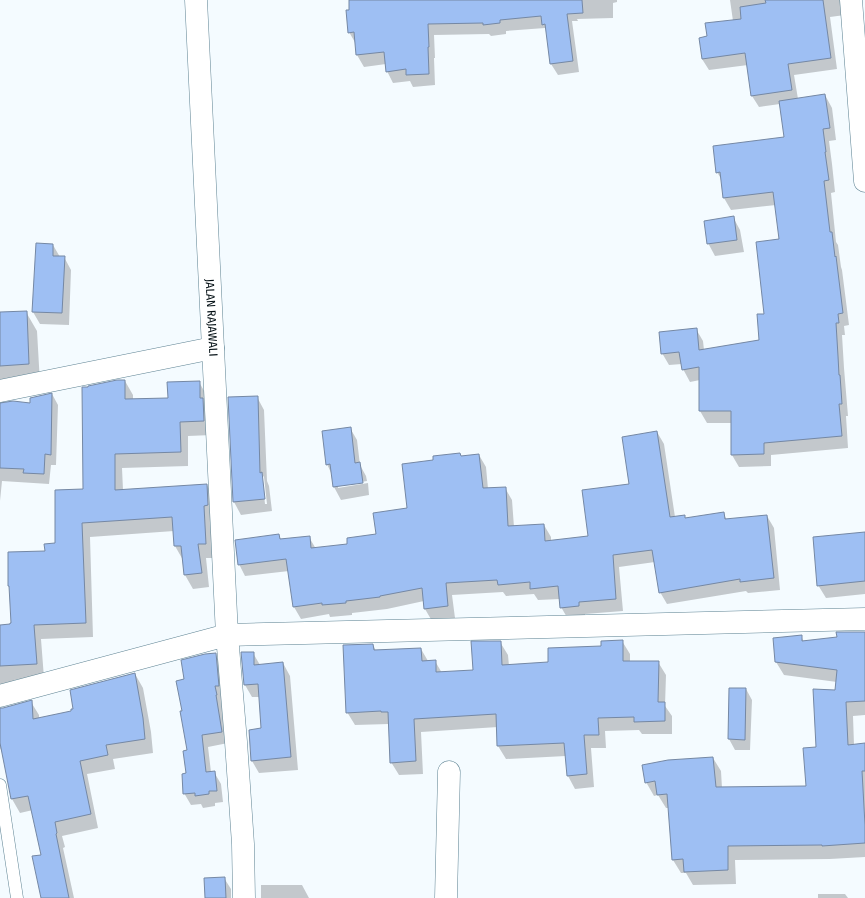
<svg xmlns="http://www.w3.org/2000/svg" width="865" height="898" viewBox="0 0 865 898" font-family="'Fira Sans Condensed',sans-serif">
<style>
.shadow{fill:#0003;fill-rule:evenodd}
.building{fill:#9ebff3;stroke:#7588a4}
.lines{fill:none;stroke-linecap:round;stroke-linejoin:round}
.lane-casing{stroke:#5e8393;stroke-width:13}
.street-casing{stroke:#5e8393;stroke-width:23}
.lane{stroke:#fff;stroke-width:12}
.street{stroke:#fff;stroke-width:22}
.labels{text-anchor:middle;stroke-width:4;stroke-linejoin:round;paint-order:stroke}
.street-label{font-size:12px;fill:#020e13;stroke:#fff}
</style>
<rect width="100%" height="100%" fill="#f4fbff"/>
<path class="shadow" d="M 350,0 L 617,0 L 617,2 L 613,3 L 613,18 L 577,19 L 578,21 L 572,21 L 579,72 L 558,75 L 551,64 L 547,30 L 545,28 L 506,31 L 506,34 L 491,36 L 489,34 L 434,35 L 435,58 L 434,58 L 435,85 L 413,87 L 410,81 L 393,83 L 387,71 L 386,64 L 364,67 L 357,55 L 356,44 L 349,32 L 350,11 Z
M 730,0 L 853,0 L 845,15 L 830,17 L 837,69 L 794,75 L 798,99 L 825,95 L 832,108 L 836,140 L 829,141 L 832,164 L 835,192 L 831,193 L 836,242 L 838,245 L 841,267 L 842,270 L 849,325 L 844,326 L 845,335 L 842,335 L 844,368 L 848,416 L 846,416 L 848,448 L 771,455 L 771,466 L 739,467 L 732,455 L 732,423 L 707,423 L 700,411 L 700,380 L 690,382 L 683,369 L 682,364 L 669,365 L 662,353 L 696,329 L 703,341 L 704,350 L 760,340 L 780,240 L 776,205 L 731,210 L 724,198 L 723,182 L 717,172 L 785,138 L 780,104 L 759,107 L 752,96 L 748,65 L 709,70 L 702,59 L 708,37 L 733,21 Z
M 733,217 L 740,230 L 744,252 L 715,256 L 708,243 Z
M 53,245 L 60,257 L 64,257 L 71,270 L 69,325 L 40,324 L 33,312 Z
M 26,312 L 37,331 L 40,383 L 0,383 L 0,313 Z
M 125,381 L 133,395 L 133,400 L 169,399 L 199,382 L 207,396 L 212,435 L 188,436 L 188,466 L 122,468 L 123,490 L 207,485 L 215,499 L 213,558 L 206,558 L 209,587 L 193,589 L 185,575 L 183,560 L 175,546 L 174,531 L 90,537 L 93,637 L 41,639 L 44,678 L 14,680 L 15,695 L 0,701 L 0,626 L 12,625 L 10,588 L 9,586 L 46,552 L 56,544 L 84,490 Z
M 52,394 L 58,405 L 56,465 L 51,465 L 49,484 L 2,481 L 0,501 L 0,404 L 31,404 Z
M 257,397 L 264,410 L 267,481 L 269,486 L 272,511 L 241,515 L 234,502 L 229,398 ZM 262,475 L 264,477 L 267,504 L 265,504 Z
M 350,428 L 357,440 L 360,465 L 366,476 L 367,481 L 338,486 L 338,488 L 368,483 L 369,495 L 341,500 L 334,487 L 332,475 L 327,464 Z
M 657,432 L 664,444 L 675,517 L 684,516 L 686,519 L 723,513 L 727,520 L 767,516 L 774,528 L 780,590 L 748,593 L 746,591 L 667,604 L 660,592 L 655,562 L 619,567 L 623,611 L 585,614 L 585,618 L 568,619 L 561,607 L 560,599 L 538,600 L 534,594 L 506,596 L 503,592 L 452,595 L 455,618 L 432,621 L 425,609 L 424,601 L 387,609 L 352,613 L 352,615 L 330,617 L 329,614 L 301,619 L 294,607 L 289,571 L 245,576 L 239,564 L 279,535 L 281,540 L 309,537 L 316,549 L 349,545 L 377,535 L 408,509 L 461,457 L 479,455 L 486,467 L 488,489 L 505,488 L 512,500 L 514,527 L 544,525 L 551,537 L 551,541 L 590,537 L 630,485 Z
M 865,535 L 865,594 L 826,598 L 818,585 Z
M 865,632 L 865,715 L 853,716 L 854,745 L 865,746 L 865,857 L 830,859 L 735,860 L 736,884 L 693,885 L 686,873 L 681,873 L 673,860 L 669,808 L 666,808 L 658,795 L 654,796 L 646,782 L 713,758 L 721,771 L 722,788 L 807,787 L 817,748 L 836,691 L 837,682 L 784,675 L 776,662 L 801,636 L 804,642 L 838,638 Z
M 622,641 L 630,654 L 630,662 L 658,662 L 666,675 L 665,706 L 672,716 L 672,734 L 642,734 L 639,730 L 605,731 L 606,748 L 591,748 L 594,787 L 575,789 L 568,776 L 566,756 L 506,759 L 498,746 L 498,727 L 421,732 L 423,774 L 399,775 L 391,762 L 389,724 L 355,725 L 347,712 L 373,645 L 376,651 L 421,649 L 428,661 L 435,661 L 442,673 L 474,671 L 500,642 L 508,655 L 509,666 L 549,663 Z
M 253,653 L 260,665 L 283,663 L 290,676 L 298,770 L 259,773 L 252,761 L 262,729 L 260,697 L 252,697 L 245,685 Z
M 215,654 L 222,666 L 223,707 L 222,707 L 228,743 L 208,747 L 211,772 L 214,772 L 221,784 L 223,802 L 215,803 L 215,806 L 203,808 L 201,804 L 191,805 L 184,793 L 187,774 L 188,751 L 183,711 L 185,680 Z
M 135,674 L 143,688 L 151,732 L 153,753 L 113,759 L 115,769 L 87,774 L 98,828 L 62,836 L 65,847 L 63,848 L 74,898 L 42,898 L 42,855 L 33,810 L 20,813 L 12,799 L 3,754 L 0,748 L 0,709 L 31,702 L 39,715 L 39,719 L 73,712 Z
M 730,689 L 746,689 L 752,700 L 750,750 L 735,750 L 729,739 Z
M 224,878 L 231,889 L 231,898 L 206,898 Z
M 261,885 L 302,885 L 309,898 L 261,898 Z
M 818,894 L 845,894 L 848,898 L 818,898 Z"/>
<path class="building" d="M 349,0 L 582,0 L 583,13 L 567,14 L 573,61 L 550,64 L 545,24 L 542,25 L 541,16 L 500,20 L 500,23 L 483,25 L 483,23 L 428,24 L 429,47 L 428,47 L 429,74 L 406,75 L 406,69 L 386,72 L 384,52 L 356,55 L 354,32 L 348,33 L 346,10 L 349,10 Z
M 765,0 L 823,0 L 831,58 L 788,64 L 792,90 L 751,96 L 745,53 L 702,59 L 699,38 L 707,36 L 705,23 L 741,19 L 740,7 L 766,3 Z
M 825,94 L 830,128 L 823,129 L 826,152 L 825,152 L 829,180 L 824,181 L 830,232 L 832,232 L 835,257 L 836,256 L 843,313 L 838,314 L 839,323 L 836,323 L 838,356 L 839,375 L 840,375 L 842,404 L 839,404 L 842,436 L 764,443 L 764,454 L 731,455 L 731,411 L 699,411 L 699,367 L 682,370 L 679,352 L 661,354 L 659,332 L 697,328 L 699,350 L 759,340 L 757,314 L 764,314 L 756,242 L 779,239 L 773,192 L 723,198 L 720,172 L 716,173 L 713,146 L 784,137 L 779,101 Z
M 734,216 L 737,240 L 707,244 L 704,221 Z
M 36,243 L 53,244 L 53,256 L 65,256 L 62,313 L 32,312 Z
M 27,311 L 29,364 L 0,366 L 0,312 Z
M 117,380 L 125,380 L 125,399 L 168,398 L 167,382 L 200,381 L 200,398 L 203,398 L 204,421 L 180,422 L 181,452 L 115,454 L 115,490 L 207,484 L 208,505 L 204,506 L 206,544 L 198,544 L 202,573 L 184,575 L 181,546 L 174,546 L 172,517 L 82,523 L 86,623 L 34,625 L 37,664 L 0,666 L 0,625 L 10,624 L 10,623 L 11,623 L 9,586 L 8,586 L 8,552 L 45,551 L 44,544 L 55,543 L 55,490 L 83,489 L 82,387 L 88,387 L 88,386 Z
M 52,393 L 51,455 L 45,454 L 44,474 L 23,473 L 24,469 L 0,468 L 0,403 L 13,401 L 30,403 L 30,398 Z
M 258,396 L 260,473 L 262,472 L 265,499 L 233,502 L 228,397 Z
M 351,427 L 355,463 L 360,462 L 363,483 L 333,487 L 330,464 L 326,465 L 322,431 Z
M 657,431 L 670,517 L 685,515 L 685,518 L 724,512 L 725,519 L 767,515 L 774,578 L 740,582 L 740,579 L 659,593 L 652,550 L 613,555 L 616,599 L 579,602 L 579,606 L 560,608 L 558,586 L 530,589 L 530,582 L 498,585 L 497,580 L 446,583 L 448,606 L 424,609 L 422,588 L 380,596 L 380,597 L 346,601 L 346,603 L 322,605 L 322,603 L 293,607 L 286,559 L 238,565 L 235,540 L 279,534 L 280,539 L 310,536 L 311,548 L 347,544 L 347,538 L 376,534 L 373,513 L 407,508 L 402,464 L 433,460 L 433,456 L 460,453 L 461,456 L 479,454 L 483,488 L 506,487 L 508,526 L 544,524 L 545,541 L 588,536 L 582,490 L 629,484 L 622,437 Z
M 865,532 L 865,581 L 817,586 L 813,537 Z
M 836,632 L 865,632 L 865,701 L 846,702 L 848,745 L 865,743 L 865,771 L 862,771 L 865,825 L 865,843 L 822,846 L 822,845 L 728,846 L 728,870 L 684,872 L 683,859 L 672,860 L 667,794 L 657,795 L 655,781 L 645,783 L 642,765 L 668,760 L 713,757 L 716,787 L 806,786 L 803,748 L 816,747 L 813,689 L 835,690 L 837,670 L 775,662 L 773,638 L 802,635 L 802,641 L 837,637 Z
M 623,640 L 623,661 L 659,661 L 658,702 L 665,702 L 665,721 L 634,722 L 634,717 L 598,718 L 599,735 L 584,735 L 587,774 L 567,776 L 564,743 L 497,746 L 496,714 L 414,719 L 416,761 L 390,763 L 388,712 L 381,712 L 381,711 L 346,713 L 343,645 L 373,644 L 374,650 L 421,648 L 422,661 L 436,660 L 436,672 L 473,670 L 471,641 L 501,641 L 502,665 L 548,662 L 548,648 L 601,646 L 601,641 Z
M 241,652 L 254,652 L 254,665 L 283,662 L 291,757 L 251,761 L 249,730 L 261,728 L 258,684 L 244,685 Z
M 216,653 L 219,686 L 215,686 L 217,695 L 216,695 L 222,732 L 202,735 L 206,772 L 215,771 L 217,791 L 209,791 L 209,794 L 195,796 L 195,793 L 183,794 L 182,774 L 186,773 L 183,751 L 187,750 L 180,711 L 182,711 L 176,681 L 184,679 L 181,660 L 205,654 Z
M 135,673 L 143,718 L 145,739 L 106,745 L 108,755 L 80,761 L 91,814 L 55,822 L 57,833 L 56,834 L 69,898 L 41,898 L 32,856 L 41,855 L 28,796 L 11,799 L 0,743 L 0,708 L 3,708 L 32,700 L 33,719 L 71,711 L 71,709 L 73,709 L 70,690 Z
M 729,688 L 746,688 L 745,740 L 728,739 Z
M 225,877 L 226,898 L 205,898 L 204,878 Z"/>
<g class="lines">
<defs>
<path id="lane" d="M 0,785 L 17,898"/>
<g id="street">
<path id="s1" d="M 196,0 L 227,635 L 236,742 L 243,844 L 244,898"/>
<path d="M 851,0 L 865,181"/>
<path d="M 0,391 L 213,348"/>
<path d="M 0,696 L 227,635 L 865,619"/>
<path d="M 446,898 L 449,772"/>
</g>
</defs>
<use href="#lane" class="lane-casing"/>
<use href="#street" class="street-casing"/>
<use href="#lane" class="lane"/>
<use href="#street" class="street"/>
</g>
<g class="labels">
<g class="street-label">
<text dy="4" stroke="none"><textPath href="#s1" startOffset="318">JALAN RAJAWALI</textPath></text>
</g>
</g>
</svg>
